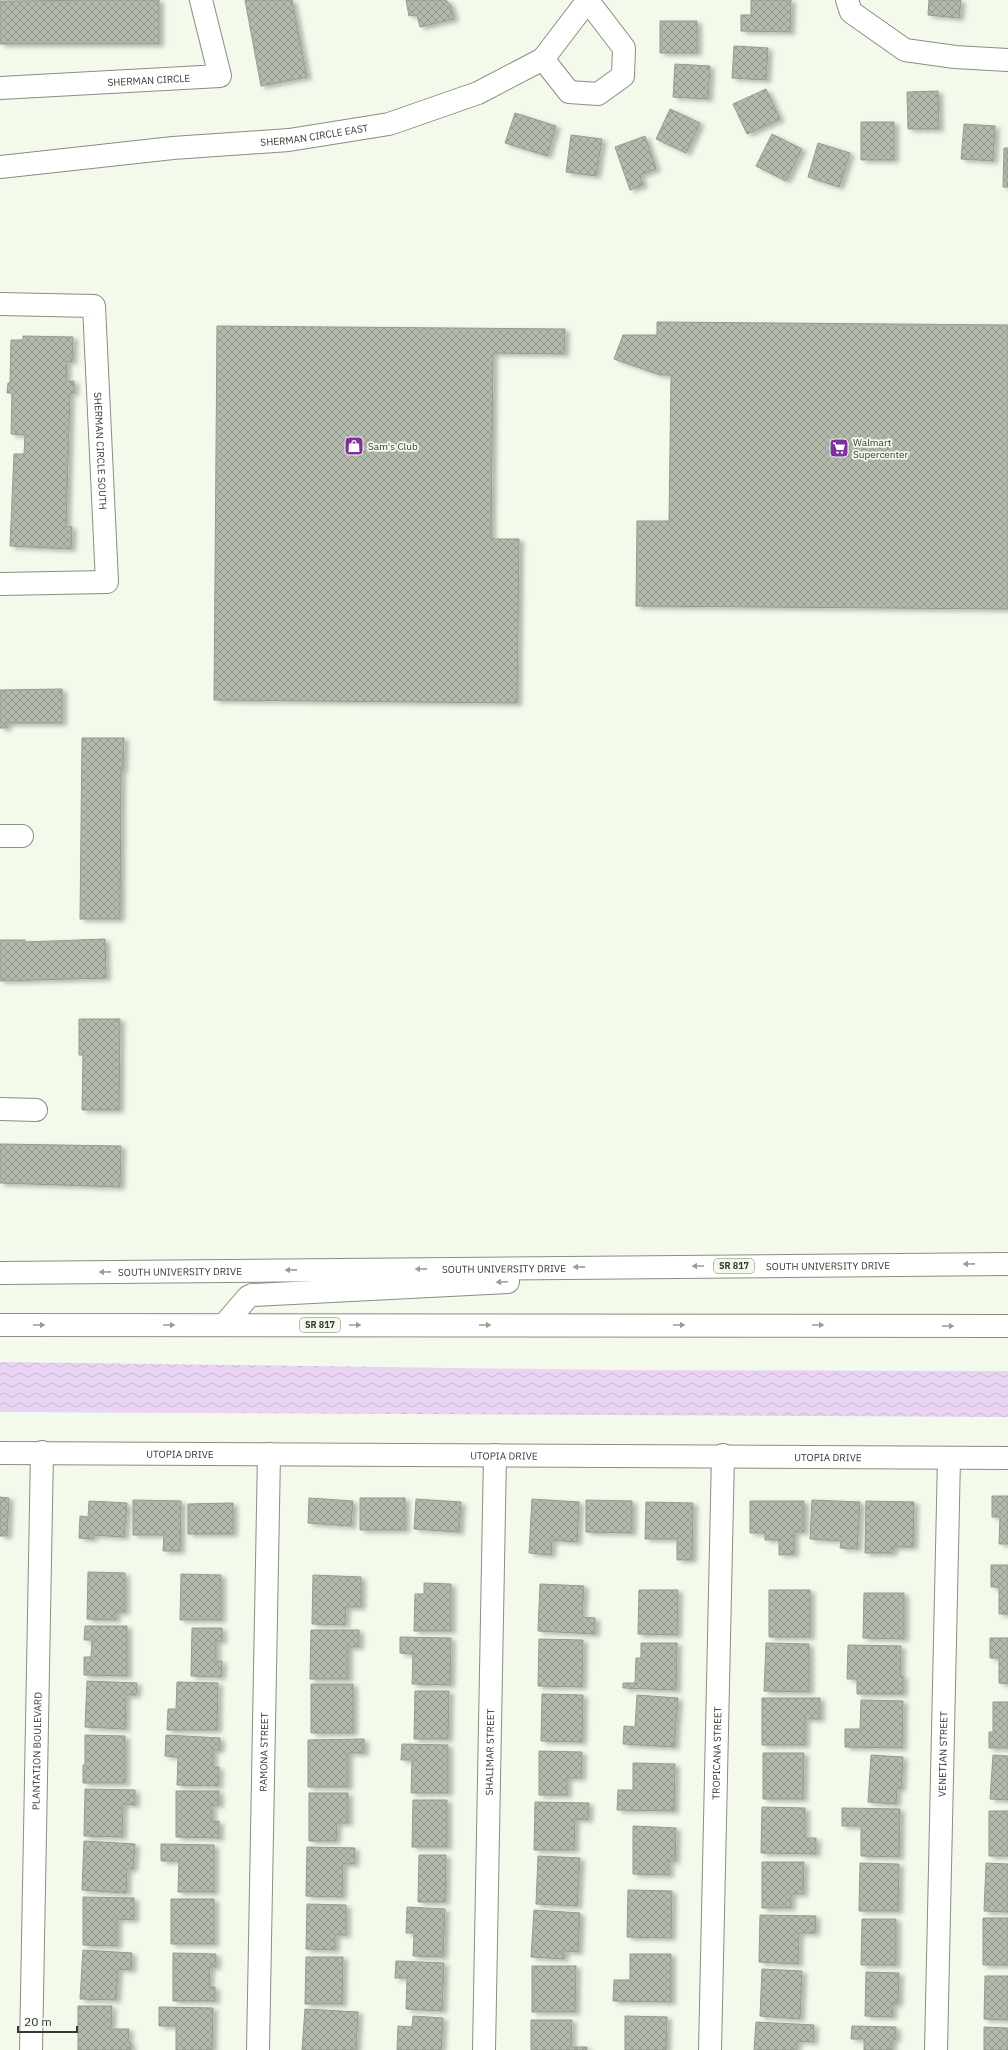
<svg xmlns="http://www.w3.org/2000/svg" width="1008" height="2050" viewBox="0 0 1008 2050" font-family="'IBM Plex Sans',sans-serif">
<style>
.water{fill:url(#water-waves)}
.building{fill:url(#building-cross-hatch);stroke:#959c8e;filter:url(#shadow)}
.lines{fill:none;stroke-linecap:round;stroke-linejoin:round}
.minor-casing{stroke:#888e80;stroke-width:24}
.major-casing{stroke:#888e80;stroke-width:24}
.minor{stroke:#fff;stroke-width:22}
.major{stroke:#fff;stroke-width:22}
.oneway{fill:#9a9c99}
.labels{text-anchor:middle;stroke-width:3.5;stroke-linejoin:round;paint-order:stroke}
.shield{fill:#f3faeb;stroke:#6f736a;stroke-width:1}
.shield-label{font-size:9px;font-weight:bold;fill:#363933}
.street-label{font-size:10px;fill:#363933;stroke:#f3faeb}
.poi-label{font-size:10px;fill:#363933;stroke:#f3faeb;text-anchor:start}
</style>
<defs>
<pattern id="water-waves" width="16" height="10" patternUnits="userSpaceOnUse"><rect width="16" height="10" fill="#ead4f5"/><path d="M0 5q4-4 8 0t8 0" fill="none" stroke="#c9b7d2"/></pattern>
<pattern id="building-cross-hatch" width="8" height="8" patternUnits="userSpaceOnUse"><rect width="8" height="8" fill="#b3baab"/><path d="M0 0l8 8M0 8l8-8" fill="none" stroke="#92988c"/></pattern>
<filter id="shadow"><feDropShadow dx="4.5" dy="2.5" stdDeviation="2" flood-color="#0004"/></filter>
</defs>
<rect width="100%" height="100%" fill="#f3faeb"/>
<path class="water" d="M 0,1362 L 615,1370 L 1008,1371 L 1008,1417 L 0,1412 Z"/>
<path class="building" d="M 116,0 L 159,0 L 159,44 L 0,44 L 0,1 Z
M 245,0 L 292,0 L 307,77 L 261,86 Z
M 406,0 L 446,0 L 451,6 L 454,19 L 420,27 L 417,15 L 409,16 Z
M 751,0 L 791,0 L 790,32 L 741,31 L 741,15 L 751,15 Z
M 929,0 L 961,0 L 959,18 L 928,15 Z
M 660,21 L 697,21 L 697,53 L 660,53 Z
M 734,46 L 768,48 L 766,80 L 732,78 Z
M 675,64 L 710,66 L 708,99 L 673,97 Z
M 766,89 L 780,119 L 747,134 L 733,104 Z
M 938,91 L 939,129 L 908,129 L 907,92 Z
M 670,109 L 700,123 L 686,153 L 656,139 Z
M 515,113 L 556,126 L 547,156 L 505,143 Z
M 861,122 L 894,122 L 894,160 L 861,160 Z
M 964,124 L 995,126 L 993,161 L 961,159 Z
M 772,134 L 802,149 L 786,181 L 756,166 Z
M 571,135 L 602,139 L 596,176 L 566,172 Z
M 645,136 L 656,169 L 640,175 L 643,185 L 630,190 L 615,147 Z
M 818,143 L 850,153 L 839,187 L 808,177 Z
M 1004,148 L 1008,148 L 1008,187 L 1003,187 Z
M 657,322 L 1008,325 L 1008,609 L 636,606 L 637,521 L 669,521 L 671,375 L 660,375 L 614,359 L 623,335 L 657,335 Z
M 217,326 L 565,329 L 564,354 L 493,353 L 491,539 L 519,539 L 517,703 L 214,700 Z
M 23,336 L 73,337 L 72,362 L 67,361 L 66,381 L 74,381 L 74,393 L 70,393 L 66,526 L 72,527 L 71,549 L 10,546 L 14,454 L 24,454 L 25,435 L 11,434 L 12,393 L 7,393 L 8,383 L 10,383 L 11,340 L 23,340 Z
M 62,689 L 62,723 L 7,723 L 7,728 L 0,728 L 0,690 Z
M 82,738 L 124,738 L 123,770 L 121,770 L 120,919 L 80,919 Z
M 105,939 L 106,978 L 0,981 L 0,940 L 25,940 L 25,942 Z
M 79,1019 L 120,1019 L 119,1110 L 82,1110 L 83,1055 L 79,1055 Z
M 0,1144 L 121,1146 L 120,1187 L 0,1183 Z
M 992,1496 L 1008,1496 L 1008,1544 L 999,1544 L 1000,1517 L 992,1517 Z
M 0,1497 L 9,1498 L 7,1536 L 0,1536 Z
M 309,1498 L 353,1501 L 351,1526 L 308,1523 Z
M 360,1498 L 405,1498 L 405,1530 L 360,1530 Z
M 416,1499 L 461,1502 L 459,1532 L 414,1529 Z
M 532,1499 L 579,1502 L 577,1542 L 552,1540 L 551,1555 L 529,1553 Z
M 133,1500 L 181,1501 L 180,1551 L 163,1551 L 164,1535 L 133,1535 Z
M 586,1500 L 632,1501 L 632,1533 L 586,1532 Z
M 812,1500 L 860,1502 L 857,1549 L 840,1548 L 841,1541 L 810,1539 Z
M 89,1501 L 127,1503 L 124,1537 L 93,1535 L 93,1539 L 79,1538 L 80,1516 L 88,1517 Z
M 750,1501 L 804,1501 L 804,1532 L 794,1532 L 794,1554 L 779,1555 L 779,1540 L 765,1540 L 765,1533 L 750,1533 Z
M 866,1501 L 914,1502 L 913,1547 L 893,1547 L 893,1553 L 865,1553 Z
M 646,1502 L 693,1503 L 692,1560 L 677,1560 L 677,1539 L 645,1539 Z
M 233,1503 L 233,1534 L 188,1534 L 188,1504 Z
M 991,1565 L 1008,1565 L 1008,1614 L 999,1614 L 999,1587 L 991,1587 Z
M 88,1572 L 125,1573 L 125,1612 L 116,1612 L 116,1620 L 87,1619 Z
M 181,1574 L 221,1575 L 221,1620 L 180,1620 Z
M 313,1575 L 361,1577 L 361,1607 L 346,1607 L 345,1625 L 312,1624 Z
M 424,1583 L 451,1584 L 451,1631 L 414,1631 L 415,1594 L 424,1594 Z
M 540,1584 L 584,1586 L 582,1617 L 595,1618 L 595,1634 L 538,1631 Z
M 639,1590 L 678,1590 L 677,1635 L 638,1634 Z
M 769,1590 L 810,1590 L 810,1637 L 769,1637 Z
M 864,1593 L 904,1593 L 904,1639 L 863,1638 Z
M 85,1626 L 127,1626 L 127,1676 L 84,1675 L 84,1657 L 91,1657 L 92,1640 L 84,1640 Z
M 192,1628 L 222,1628 L 222,1641 L 216,1641 L 216,1661 L 222,1661 L 221,1677 L 191,1676 Z
M 311,1630 L 359,1630 L 359,1647 L 348,1647 L 348,1679 L 310,1679 Z
M 400,1637 L 451,1638 L 450,1685 L 412,1684 L 413,1654 L 400,1653 Z
M 990,1638 L 1008,1638 L 1008,1684 L 999,1683 L 999,1658 L 990,1658 Z
M 539,1639 L 583,1640 L 582,1687 L 538,1686 Z
M 641,1643 L 677,1643 L 676,1690 L 623,1688 L 623,1683 L 635,1683 L 636,1658 L 641,1658 Z
M 766,1643 L 809,1644 L 809,1692 L 764,1691 Z
M 848,1645 L 901,1646 L 900,1676 L 903,1676 L 903,1694 L 857,1694 L 857,1679 L 847,1679 Z
M 87,1681 L 137,1683 L 136,1695 L 126,1695 L 125,1729 L 85,1727 Z
M 177,1682 L 218,1683 L 217,1730 L 167,1730 L 168,1709 L 176,1709 Z
M 311,1684 L 353,1684 L 353,1733 L 311,1733 Z
M 415,1691 L 449,1691 L 448,1739 L 414,1739 Z
M 542,1694 L 583,1695 L 582,1742 L 541,1741 Z
M 637,1695 L 678,1698 L 674,1747 L 623,1744 L 624,1726 L 635,1727 Z
M 762,1698 L 820,1698 L 820,1719 L 805,1719 L 805,1745 L 762,1745 Z
M 861,1700 L 903,1701 L 902,1748 L 845,1747 L 845,1729 L 860,1729 Z
M 993,1702 L 1008,1702 L 1008,1748 L 989,1748 L 989,1732 L 993,1732 Z
M 85,1735 L 125,1736 L 125,1783 L 83,1783 L 83,1765 L 85,1765 Z
M 166,1735 L 220,1738 L 220,1750 L 213,1750 L 213,1767 L 219,1767 L 218,1786 L 177,1785 L 178,1757 L 165,1756 Z
M 364,1739 L 364,1753 L 348,1753 L 348,1787 L 308,1787 L 308,1740 Z
M 402,1744 L 448,1745 L 448,1793 L 411,1793 L 412,1760 L 401,1760 Z
M 539,1751 L 582,1752 L 581,1778 L 567,1778 L 567,1795 L 539,1795 Z
M 763,1753 L 804,1753 L 803,1799 L 763,1799 Z
M 871,1755 L 903,1757 L 901,1789 L 897,1788 L 896,1804 L 868,1802 Z
M 993,1755 L 1008,1756 L 1008,1800 L 990,1799 Z
M 633,1763 L 675,1764 L 674,1811 L 617,1810 L 618,1790 L 633,1790 Z
M 85,1789 L 135,1790 L 135,1805 L 123,1804 L 122,1837 L 84,1836 Z
M 176,1791 L 219,1791 L 219,1805 L 212,1805 L 212,1822 L 219,1821 L 219,1838 L 176,1837 Z
M 309,1793 L 348,1793 L 348,1823 L 337,1823 L 336,1841 L 309,1841 Z
M 413,1800 L 447,1800 L 447,1847 L 412,1847 Z
M 535,1802 L 589,1803 L 588,1820 L 575,1819 L 574,1850 L 534,1850 Z
M 762,1807 L 805,1808 L 805,1838 L 816,1838 L 816,1854 L 761,1853 Z
M 842,1808 L 900,1809 L 899,1857 L 861,1856 L 861,1826 L 842,1826 Z
M 989,1811 L 1008,1811 L 1008,1856 L 989,1856 Z
M 633,1826 L 676,1828 L 675,1861 L 669,1861 L 669,1875 L 633,1874 Z
M 84,1841 L 135,1844 L 133,1869 L 127,1869 L 126,1893 L 82,1890 Z
M 161,1844 L 214,1845 L 214,1892 L 178,1892 L 179,1861 L 161,1861 Z
M 307,1847 L 355,1848 L 354,1864 L 343,1864 L 342,1897 L 306,1896 Z
M 419,1855 L 446,1855 L 445,1902 L 418,1902 Z
M 538,1856 L 580,1858 L 577,1906 L 536,1904 Z
M 762,1862 L 804,1862 L 803,1894 L 791,1894 L 791,1908 L 762,1908 Z
M 860,1863 L 899,1864 L 898,1911 L 859,1911 Z
M 986,1863 L 1008,1864 L 1008,1912 L 984,1911 Z
M 628,1890 L 672,1891 L 671,1938 L 627,1937 Z
M 83,1897 L 134,1898 L 134,1920 L 117,1919 L 117,1946 L 83,1945 Z
M 171,1899 L 214,1899 L 214,1944 L 171,1944 Z
M 307,1904 L 346,1905 L 346,1935 L 335,1935 L 335,1950 L 306,1949 Z
M 407,1907 L 445,1909 L 443,1957 L 413,1956 L 414,1933 L 406,1933 Z
M 534,1910 L 580,1913 L 578,1952 L 564,1951 L 564,1959 L 531,1957 Z
M 760,1915 L 816,1916 L 815,1933 L 799,1933 L 798,1964 L 759,1962 Z
M 983,1918 L 1008,1918 L 1008,1965 L 983,1965 Z
M 862,1919 L 896,1919 L 896,1965 L 861,1965 Z
M 83,1950 L 132,1953 L 131,1970 L 118,1969 L 116,2000 L 80,1999 Z
M 173,1953 L 216,1954 L 216,1967 L 210,1967 L 209,1987 L 215,1987 L 215,2001 L 173,2001 Z
M 630,1954 L 671,1954 L 671,2002 L 613,2001 L 614,1980 L 630,1980 Z
M 306,1957 L 343,1957 L 342,2004 L 305,2004 Z
M 396,1961 L 444,1963 L 442,2011 L 406,2009 L 407,1978 L 395,1978 Z
M 532,1966 L 576,1966 L 575,2012 L 532,2012 Z
M 762,1969 L 802,1971 L 800,2019 L 760,2016 Z
M 866,1972 L 899,1973 L 898,2004 L 893,2003 L 892,2017 L 865,2016 Z
M 985,1976 L 1008,1976 L 1008,2020 L 984,2019 Z
M 78,2006 L 112,2006 L 111,2029 L 129,2029 L 128,2042 L 131,2043 L 131,2050 L 78,2050 Z
M 159,2007 L 213,2008 L 212,2050 L 176,2050 L 176,2026 L 159,2026 Z
M 305,2009 L 358,2012 L 356,2050 L 302,2050 Z
M 413,2016 L 443,2018 L 441,2050 L 397,2050 L 398,2026 L 412,2027 Z
M 625,2016 L 667,2017 L 666,2050 L 625,2050 Z
M 531,2020 L 572,2020 L 571,2047 L 587,2047 L 587,2050 L 531,2050 Z
M 756,2022 L 814,2025 L 813,2042 L 797,2041 L 797,2050 L 754,2050 Z
M 852,2026 L 896,2027 L 896,2039 L 892,2040 L 892,2050 L 864,2050 L 864,2039 L 851,2039 Z
M 984,2027 L 1008,2028 L 1008,2050 L 984,2050 Z"/>
<g class="lines">
<defs>
<g id="minor">
<path d="M 847,0 L 851,12 L 905,50 L 955,57 L 1008,60"/>
<path d="M 543,59 L 569,92 L 598,94 L 623,76 L 624,48 L 588,1"/>
<path id="s1" d="M 0,88 L 220,76 L 201,0"/>
<path id="s2" d="M 0,167 L 173,148 L 289,140 L 389,124 L 478,93 L 543,59 L 588,0"/>
<path id="s3" d="M 0,304 L 94,306 L 107,582 L 0,584"/>
<path d="M 0,836 L 22,836"/>
<path d="M 0,1109 L 36,1110"/>
<path id="s4" d="M 0,1453 L 1008,1458"/>
<path id="s5" d="M 31,2050 L 42,1452"/>
<path id="s6" d="M 258,2050 L 269,1454"/>
<path id="s7" d="M 484,2050 L 495,1455"/>
<path id="s8" d="M 710,2050 L 723,1455"/>
<path id="s9" d="M 936,2050 L 949,1458"/>
</g>
<g id="major">
<path id="s10" d="M 0,1273 L 1008,1264"/>
<path d="M 0,1325 L 1008,1326"/>
<path d="M 224,1325 L 248,1297 L 252,1295 L 508,1282"/>
</g>
</defs>
<use href="#minor" class="minor-casing"/>
<use href="#major" class="major-casing"/>
<use href="#minor" class="minor"/>
<use href="#major" class="major"/>
</g>
<defs><path id="oneway-solid" d="M-6-.8H1V-3.2L6.5 0L1 3.2V.8H-6Z"/></defs>
<g class="oneway">
<use href="#oneway-solid" transform="translate(969 1264) rotate(179)"/>
<use href="#oneway-solid" transform="translate(698 1266) rotate(180)"/>
<use href="#oneway-solid" transform="translate(579 1267) rotate(179)"/>
<use href="#oneway-solid" transform="translate(421 1269) rotate(179)"/>
<use href="#oneway-solid" transform="translate(291 1270) rotate(179)"/>
<use href="#oneway-solid" transform="translate(105 1272) rotate(179)"/>
<use href="#oneway-solid" transform="translate(502 1282) rotate(177)"/>
<use href="#oneway-solid" transform="translate(39 1325)"/>
<use href="#oneway-solid" transform="translate(169 1325)"/>
<use href="#oneway-solid" transform="translate(355 1325)"/>
<use href="#oneway-solid" transform="translate(485 1325)"/>
<use href="#oneway-solid" transform="translate(679 1325)"/>
<use href="#oneway-solid" transform="translate(818 1325)"/>
<use href="#oneway-solid" transform="translate(948 1326)"/>
</g>
<defs>
<symbol id="shop-square" viewBox="-11 -11 22 22"><rect x="-9" y="-9" width="18" height="18" rx="4" fill="#802f9f" stroke="#f3faeb"/><path d="M-5-2.5h2.3a2.7 3.5 0 0 1 5.4 0H5L5.5 6h-11ZM-1.5-2.5h3a1.5 2.3 0 0 0-3 0Z" fill="#fff"/></symbol>
<symbol id="supermarket-square" viewBox="-11 -11 22 22"><rect x="-9" y="-9" width="18" height="18" rx="4" fill="#802f9f" stroke="#f3faeb"/><path d="M-6-5.5h2.5l.6 2H6L4.5 2H-2.5L-4.4-4H-6ZM-1.5 3.2a1.3 1.3 0 1 0 .1 0ZM3 3.2a1.3 1.3 0 1 0 .1 0Z" fill="#fff"/></symbol>
</defs>
<g fill-rule="evenodd">
<use href="#shop-square" x="343" y="435" width="22" height="22"/>
<use href="#supermarket-square" x="828" y="437" width="22" height="22"/>
</g>
<g class="labels">
<g class="shield">
<rect x="714" y="1259" width="40" height="14" rx="3"/>
<rect x="300" y="1318" width="40" height="14" rx="3"/>
</g>
<g class="shield-label">
<text x="734" y="1269">SR 817</text>
<text x="320" y="1328">SR 817</text>
</g>
<g class="street-label">
<text dy="4" stroke="none"><textPath href="#s1" startOffset="149">SHERMAN CIRCLE</textPath></text>
<text dy="4" stroke="none"><textPath href="#s2" startOffset="316">SHERMAN CIRCLE EAST</textPath></text>
<text dy="4" stroke="none"><textPath href="#s3" startOffset="239">SHERMAN CIRCLE SOUTH</textPath></text>
<text dy="4" stroke="none"><textPath href="#s10" startOffset="828">SOUTH UNIVERSITY DRIVE</textPath></text>
<text dy="4" stroke="none"><textPath href="#s10" startOffset="504">SOUTH UNIVERSITY DRIVE</textPath></text>
<text dy="4" stroke="none"><textPath href="#s10" startOffset="180">SOUTH UNIVERSITY DRIVE</textPath></text>
<text dy="4" stroke="none"><textPath href="#s4" startOffset="180">UTOPIA DRIVE</textPath></text>
<text dy="4" stroke="none"><textPath href="#s4" startOffset="504">UTOPIA DRIVE</textPath></text>
<text dy="4" stroke="none"><textPath href="#s4" startOffset="828">UTOPIA DRIVE</textPath></text>
<text dy="4" stroke="none"><textPath href="#s5" startOffset="299">PLANTATION BOULEVARD</textPath></text>
<text dy="4" stroke="none"><textPath href="#s6" startOffset="298">RAMONA STREET</textPath></text>
<text dy="4" stroke="none"><textPath href="#s7" startOffset="298">SHALIMAR STREET</textPath></text>
<text dy="4" stroke="none"><textPath href="#s8" startOffset="297">TROPICANA STREET</textPath></text>
<text dy="4" stroke="none"><textPath href="#s9" startOffset="296">VENETIAN STREET</textPath></text>
</g>
<g class="poi-label">
<text x="853" y="446">Walmart<tspan x="853" dy="12">Supercenter</tspan></text>
<text x="368" y="450">Sam's Club</text>
</g>
</g>
<path d="M18 2026v6h59v-6" fill="none" stroke="#363933" stroke-width="2"/>
<text x="24" y="2026" font-size="12" fill="#363933" stroke="#f3faeb" stroke-width="3" paint-order="stroke">20 m</text>
</svg>
